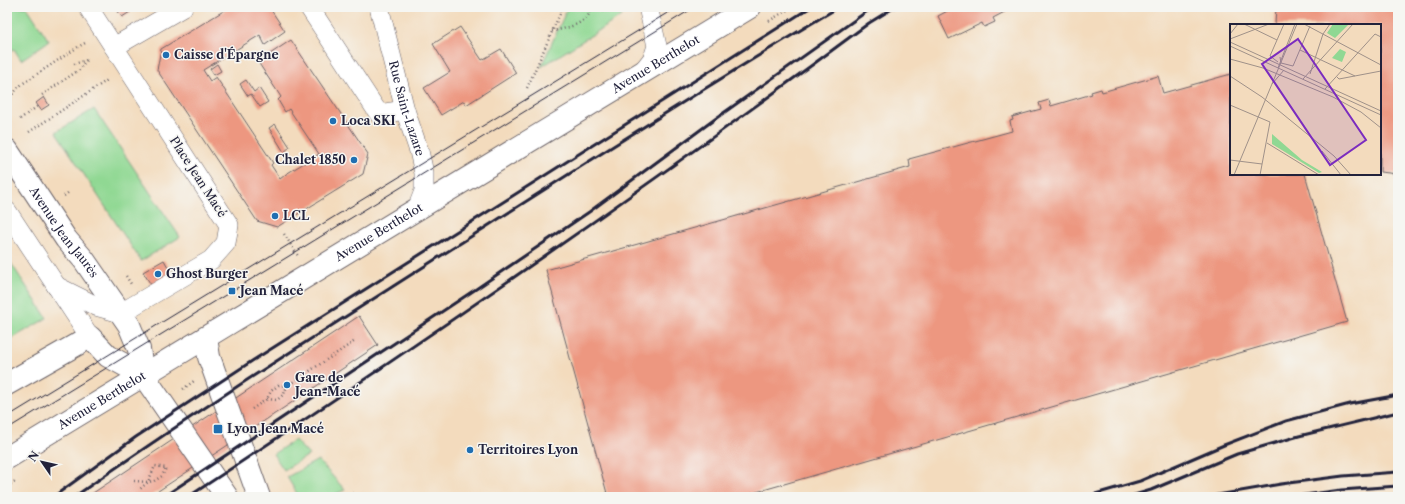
<svg xmlns="http://www.w3.org/2000/svg" width="1405" height="504" viewBox="0 0 1405 504" font-family="'Libre Caslon Text',serif">
<style>
.green{fill:#90d893;stroke:#597d67}
.building{fill:#ed9780}
.lines{fill:none;stroke-linecap:round;stroke-linejoin:round}
.street-casing{stroke:#6b6368;stroke-width:20}
.secondary-casing{stroke:#6b6368;stroke-width:24}
.primary-casing{stroke:#6b6368;stroke-width:24}
.path{stroke:#6b6368;stroke-width:2.5;stroke-dasharray:1 3;stroke-linecap:butt}
.street{stroke:#fff;stroke-width:19}
.secondary{stroke:#fff;stroke-width:22}
.primary{stroke:#fff;stroke-width:22}
.tram{stroke:#22223b;stroke-width:1}
.rail{stroke:#22223b;stroke-width:3}
.poi-dot{fill:#1f6fb2;stroke:#f6f6f2;stroke-width:1.5}
.labels{text-anchor:middle;stroke-width:3;stroke-linejoin:round;paint-order:stroke}
.poi-label{font-size:12px;font-weight:bold;fill:#22223b;stroke:#f6f6f2;text-anchor:start}
.street-label{font-size:12px;fill:#22223b;stroke:#f6f6f2}
.inset-road{fill:none;stroke:#9f9189;stroke-width:1}
.view{fill:#7b2cbf;fill-opacity:0.15;stroke:#7b2cbf;stroke-width:2}
.inset-edge{fill:none;stroke:#22223b;stroke-width:2}
</style>
<rect width="100%" height="100%" fill="#f6f6f2"/>
<filter id="ink" filterUnits="userSpaceOnUse"><feTurbulence type="fractalNoise" baseFrequency=".025" numOctaves="2"/><feDisplacementMap in="SourceGraphic" scale="8" xChannelSelector="R" yChannelSelector="G"/><feConvolveMatrix kernelMatrix="1 2 1 2 8 2 1 2 1" color-interpolation-filters="sRGB"/></filter>
<filter id="wash" filterUnits="userSpaceOnUse"><feTurbulence type="fractalNoise" baseFrequency=".012" numOctaves="4" result="noise"/><feDisplacementMap in="SourceGraphic" scale="16" xChannelSelector="R" yChannelSelector="G"/><feGaussianBlur stdDeviation="0.9" result="paint"/><feColorMatrix in="noise" values="0 0 0 0 0 0 0 0 0 0 0 0 0 0 0 0 0 1.4 0 .05"/><feComposite in="paint" operator="in"/></filter>
<g filter="url(#wash)">
<rect width="100%" height="100%" fill="#f3dbbd"/>
<path class="green" d="M 7,7 L 27,7 L 49,41 L 21,60 L 14,49 L 7,53 Z
M 568,7 L 620,7 L 622,16 L 541,67 Z
M 94,109 L 180,237 L 141,261 L 56,132 Z
M 7,257 L 47,318 L 8,341 L 7,339 Z
M 295,440 L 309,455 L 284,470 L 273,454 Z
M 318,460 L 345,490 L 329,497 L 299,497 L 287,477 Z"/>
<g id="blocks">
<path class="building" d="M 115,7 L 138,7 L 122,17 Z
M 230,7 L 269,7 L 285,31 L 265,45 L 260,35 L 203,70 L 210,81 L 216,77 L 273,163 L 271,165 L 280,179 L 285,175 L 286,174 L 319,154 L 289,109 L 285,112 L 278,100 L 281,97 L 258,62 L 291,40 L 368,154 L 363,174 L 277,227 L 257,221 L 157,70 L 161,49 Z
M 955,7 L 1014,7 L 993,18 L 995,22 L 984,27 L 982,23 L 949,39 L 938,16 Z
M 1276,7 L 1398,7 L 1398,174 L 1380,172 L 1380,25 L 1275,25 Z
M 460,27 L 482,60 L 501,49 L 516,73 L 466,105 L 464,101 L 441,115 L 424,88 L 450,72 L 433,44 Z
M 217,64 L 221,71 L 214,75 L 210,69 Z
M 1231,74 L 1231,174 L 1305,174 L 1347,322 L 739,497 L 608,497 L 546,270 L 910,167 L 909,159 L 1012,131 L 1010,121 L 1013,120 L 1012,117 L 1041,109 L 1039,103 L 1049,100 L 1051,106 L 1092,94 L 1091,92 L 1101,89 L 1102,92 L 1158,76 L 1163,93 Z
M 246,80 L 254,92 L 259,88 L 268,102 L 260,107 L 251,94 L 248,96 L 240,84 Z
M 44,97 L 49,105 L 41,110 L 36,103 Z
M 275,124 L 290,147 L 284,152 L 269,128 Z
M 164,260 L 173,276 L 153,288 L 143,272 Z
M 359,316 L 378,345 L 225,447 L 149,497 L 87,497 Z"/>
</g>
</g>
<g filter="url(#ink)">
<use href="#blocks" fill-opacity="0" stroke="#6b6368" stroke-width="1"/>
<g class="lines">
<defs>
<g id="street">
<path d="M 309,7 L 379,114 L 405,110"/>
<path id="s1" d="M 379,7 L 405,110 L 419,151 L 424,173 L 424,191 L 417,209"/>
<path d="M 114,47 L 183,7"/>
<path d="M 642,72 L 653,58 L 657,46 L 648,7"/>
<path d="M 7,211 L 90,337"/>
<path d="M 56,286 L 96,306 L 121,313 L 211,260 L 226,243 L 229,225 L 88,7"/>
</g>
<g id="secondary">
<path id="s2" d="M 7,150 L 66,239 L 84,260 L 129,325 L 139,349 L 143,375"/>
<path d="M 206,338 L 209,357 L 259,497"/>
<path d="M 7,384 L 90,337 L 108,356 L 143,375 L 227,497"/>
</g>
<g id="primary">
<path id="s3" d="M 7,458 L 750,7"/>
</g>
</defs>
<use href="#street" class="street-casing"/>
<use href="#secondary" class="secondary-casing"/>
<use href="#primary" class="primary-casing"/>
<path class="path" d="M 591,10 L 604,10 L 610,7
M 769,21 L 792,7
M 552,31 C 565,29 591,23 591,7
M 74,64 L 87,60
M 527,88 L 563,7
M 42,95 L 79,70 L 87,59
M 7,100 L 22,84 L 78,47 L 85,43
M 20,119 L 38,106
M 29,132 L 109,79
M 64,196 L 69,192
M 284,234 L 298,256
M 126,276 L 131,284
M 183,389 L 194,381
M 267,399 L 277,400 L 284,394 L 287,386
M 252,409 L 267,399 L 271,391 L 279,385 L 287,386 L 355,341
M 134,481 L 148,482 L 155,466 L 166,468 L 162,476 L 154,481 L 148,482 L 140,489
M 7,486 L 17,480
M 346,497 L 356,492"/>
<use href="#street" class="street"/>
<use href="#secondary" class="secondary"/>
<use href="#primary" class="primary"/>
<path class="tram" d="M 7,417 L 677,7
M 7,429 L 695,7"/>
<path class="rail" d="M 53,497 L 136,437 L 252,361 L 811,7
M 74,497 C 190,415 309,340 428,264 C 564,177 700,90 839,7
M 163,497 L 476,289 L 589,212 L 715,119 L 873,7
M 188,497 C 419,345 647,188 869,23 L 895,7
M 1085,497 L 1140,481 L 1224,445 L 1286,421 L 1350,404 L 1398,395
M 1128,497 L 1151,490 L 1237,454 L 1299,436 L 1398,412
M 1206,497 L 1281,484 L 1343,476 L 1398,472
M 1290,497 L 1341,490 L 1398,486"/>
</g>
</g>
<g class="poi-dot">
<circle cx="166" cy="55" r="4"/>
<circle cx="333" cy="121" r="4"/>
<circle cx="354" cy="160" r="4"/>
<circle cx="275" cy="216" r="4"/>
<circle cx="158" cy="274" r="4"/>
<rect x="228" y="287" width="8" height="8" rx="2"/>
<circle cx="287" cy="385" r="4"/>
<rect x="213" y="424" width="10" height="10" rx="2"/>
<circle cx="470" cy="450" r="4"/>
</g>
<g class="labels">
<g class="poi-label">
<text x="174" y="59">Caisse d'Épargne</text>
<text x="341" y="125">Loca SKI</text>
<text x="346" y="164" text-anchor="end">Chalet 1850</text>
<text x="283" y="220">LCL</text>
<text x="166" y="278">Ghost Burger</text>
<text x="240" y="295">Jean Macé</text>
<text x="295" y="382">Gare de<tspan x="295" dy="14">Jean-Macé</tspan></text>
<text x="227" y="433">Lyon Jean Macé</text>
<text x="478" y="454">Territoires Lyon</text>
</g>
<g class="street-label">
<text dy="4" stroke="none"><textPath href="#s3" startOffset="759">Avenue Berthelot</textPath></text>
<text dy="4" stroke="none"><textPath href="#s1" startOffset="105">Rue Saint-Lazare</textPath></text>
<text transform="translate(198 177) rotate(57)" y="4">Place Jean Macé</text>
<text dy="4" stroke="none"><textPath href="#s2" startOffset="100">Avenue Jean Jaurès</textPath></text>
<text dy="4" stroke="none"><textPath href="#s3" startOffset="435">Avenue Berthelot</textPath></text>
<text dy="4" stroke="none"><textPath href="#s3" startOffset="111">Avenue Berthelot</textPath></text>
</g>
</g>
<g transform="translate(1230 24)">
<rect width="151" height="151" fill="#f3dbbd"/>
<path d="M 103,0 L 119,0 L 105,14 L 97,9 ZM 110,25 L 116,28 L 112,38 L 102,34 ZM 42,110 L 72,136 L 92,148 L 89,149 L 42,120 Z" fill="#90d893"/>
<path class="inset-road" d="M 14,0 L 47,16M 74,0 L 151,41M 0,10 L 8,0M 0,15 L 39,0M 0,18 L 151,87M 0,22 L 151,91M 70,26 L 125,52M 50,33 L 51,39 L 63,42 L 80,2M 0,35 L 33,44 L 103,73 L 131,88 L 151,104M 48,38 L 40,32 L 54,0M 48,44 L 65,0M 80,50 L 93,10 L 100,0M 0,52 L 32,73 L 104,132 L 121,151M 107,53 L 109,55 L 151,47M 73,55 L 123,0M 42,60 L 54,46M 95,65 L 145,10 L 151,13M 0,81 L 40,98 L 30,151M 37,119 L 89,151M 92,127 L 111,151M 0,136 L 32,140M 4,151 L 67,0"/>
<path class="view" d="M 68,15 L 136,116 L 100,141 L 32,40 Z"/>
<rect width="151" height="151" class="inset-edge"/>
</g>
<rect width="1405" height="504" fill="none" stroke="#f6f6f2" stroke-width="24"/>
<g transform="translate(42 462) rotate(304)" stroke="#f6f6f2" stroke-width="3" paint-order="stroke">
<path d="M0-3L7 15L0 10L-7 15Z" fill="#22223b"/>
<text y="-6" font-size="11" font-weight="bold" text-anchor="middle" fill="#22223b">N</text>
</g>
</svg>
